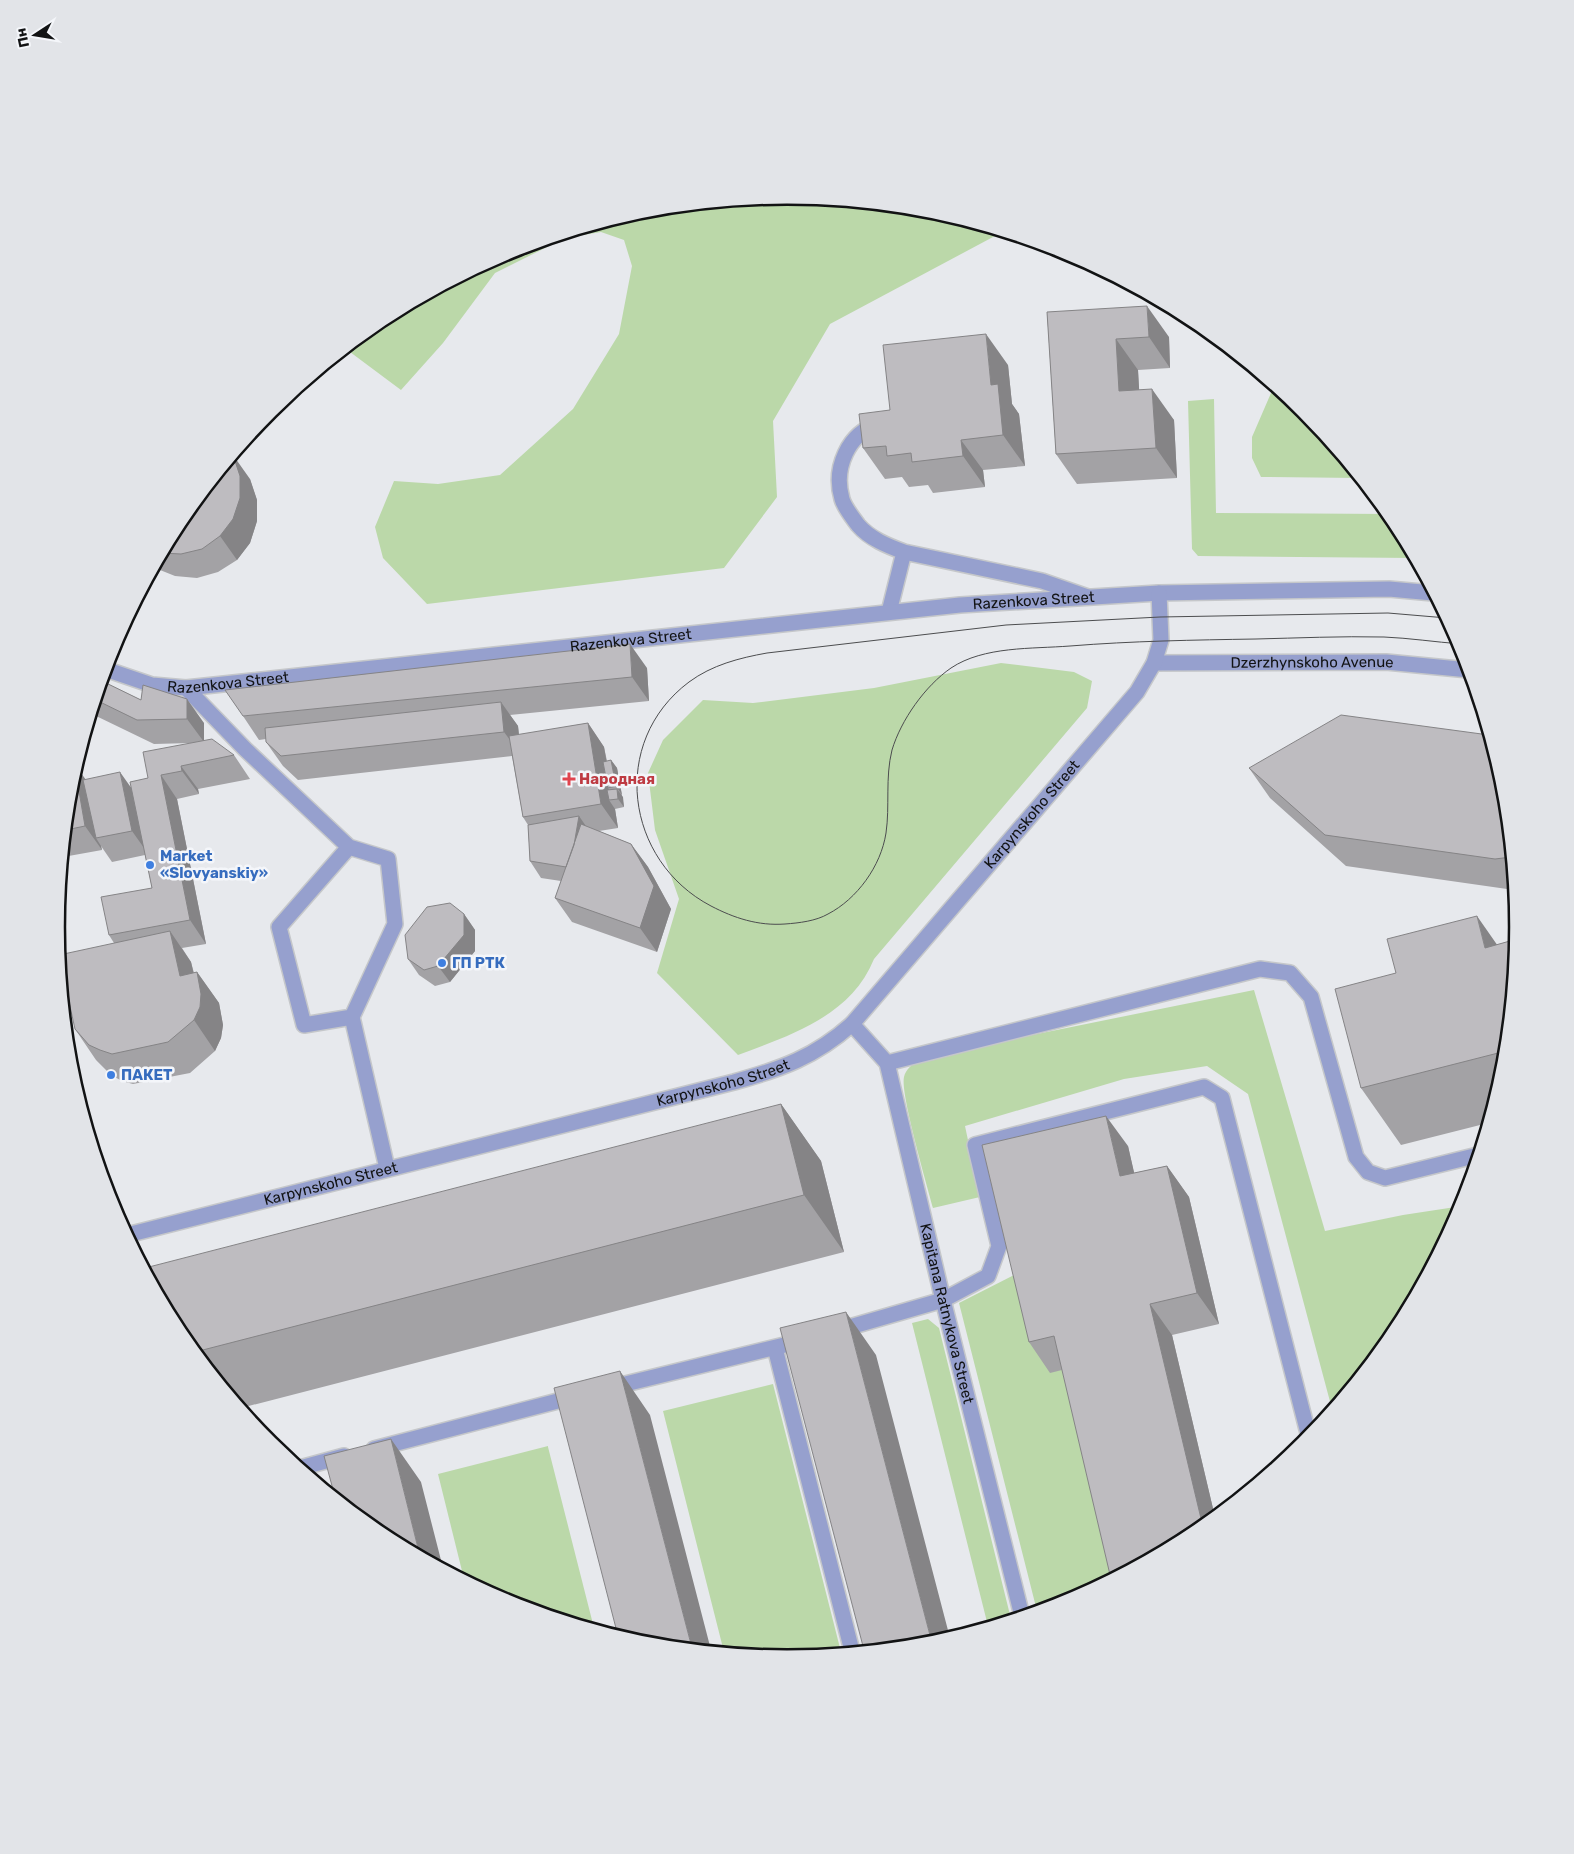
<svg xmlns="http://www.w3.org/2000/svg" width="1574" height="1854" viewBox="0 0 1574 1854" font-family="Rubik,sans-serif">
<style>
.green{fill:#bbd8a9}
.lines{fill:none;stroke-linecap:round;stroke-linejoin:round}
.service-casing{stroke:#c5c7ca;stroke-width:18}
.minor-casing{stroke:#c5c7ca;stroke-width:18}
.tertiary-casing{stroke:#c5c7ca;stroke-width:18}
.service{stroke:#96a0ce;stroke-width:15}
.minor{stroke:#96a0ce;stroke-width:15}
.tertiary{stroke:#96a0ce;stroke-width:15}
.tram{stroke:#4c4d4f;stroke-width:1}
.wall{fill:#a3a2a5}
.shaded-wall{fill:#858486}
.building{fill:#bebcc0;stroke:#858486}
.health-dot{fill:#e0444e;stroke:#f4f6fa;stroke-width:2}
.shop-dot{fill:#3f7fe0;stroke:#f4f6fa;stroke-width:2}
.labels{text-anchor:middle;stroke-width:5;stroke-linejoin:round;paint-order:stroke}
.street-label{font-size:15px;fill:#121314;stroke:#f4f6fa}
.health-label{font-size:15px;font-weight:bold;fill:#be3a42;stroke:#f4f6fa;text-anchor:start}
.shop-label{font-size:15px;font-weight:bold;fill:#366cbe;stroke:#f4f6fa;text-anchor:start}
.rim{fill:none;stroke:#121314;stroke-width:2.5}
</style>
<rect width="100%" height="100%" fill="#e7e9ed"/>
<path class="green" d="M 787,196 L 930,210 L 1006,233 L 993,237 L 830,324 L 773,421 L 777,497 L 724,568 L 427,604 L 383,558 L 375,527 L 394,481 L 438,484 L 500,475 L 573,409 L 619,334 L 632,266 L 624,240 L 601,232 L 565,238 L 495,273 L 443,343 L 401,390 L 346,349 L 381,319 L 508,252 L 645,210 Z
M 1274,386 L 1304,410 L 1359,478 L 1261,477 L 1252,458 L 1252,437 Z
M 1214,399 L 1216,513 L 1389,514 L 1415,558 L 1198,556 L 1192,549 L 1188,401 Z
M 1001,663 L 1074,672 L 1092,681 L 1087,708 L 874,959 C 851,1016 791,1035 738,1055 L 657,973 L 679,899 L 655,830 L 648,773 L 663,740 L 703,700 L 753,703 L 874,688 Z
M 1254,990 L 1325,1231 L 1403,1215 L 1462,1206 L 1394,1333 L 1332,1409 L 1248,1094 L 1207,1066 L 1124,1079 L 965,1126 L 980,1197 L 933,1208 C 927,1185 900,1093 904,1077 C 908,1062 925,1059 938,1054 Z
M 1026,1269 L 1050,1372 L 1075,1367 L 1123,1572 L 1066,1602 L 1037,1611 L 959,1303 Z
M 928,1319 L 939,1328 L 1011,1619 L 988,1626 L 912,1323 Z
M 773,1384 L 841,1652 L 787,1658 L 724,1652 L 663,1411 Z
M 548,1446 L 548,1447 L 594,1628 L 507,1602 L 464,1579 L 438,1474 Z"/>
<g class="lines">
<defs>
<path id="service" d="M 879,424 C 848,433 833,468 842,499 C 844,507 853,518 858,525 C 870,539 888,546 904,552
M 889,612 L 904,552 L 1042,581 L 1088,597
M 186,688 L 245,749 L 349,847
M 352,1017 L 304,1025 L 279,927 L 349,847 L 388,859 L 395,924 L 352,1017 L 387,1168
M 836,1331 L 943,1300 L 988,1276 L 999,1246 L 975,1145 L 1204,1087 L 1222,1098 L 1309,1437
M 775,1348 L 852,1651
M 609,1388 L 805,1340
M 374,1449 L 577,1396
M 300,1468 L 344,1456"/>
<g id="minor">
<path id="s1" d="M 852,1024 L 887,1063 L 943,1300 L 1022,1616"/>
<path d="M 887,1063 L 1260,969 L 1290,973 L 1311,997 L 1356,1157 L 1368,1172 L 1385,1178 L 1478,1155"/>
</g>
<g id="tertiary">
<path id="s2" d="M 1154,663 L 1386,662 L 1469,670"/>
<path id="s3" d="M 105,669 L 152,685 L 186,688 L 960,605 L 1159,593 L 1389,589 L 1433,593"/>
<path id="s4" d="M 127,1235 L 734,1082 C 781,1069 815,1057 852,1024 L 1137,692 L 1154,663 L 1161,640 L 1159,593"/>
</g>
</defs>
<use href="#service" class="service-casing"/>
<use href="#minor" class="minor-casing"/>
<use href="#tertiary" class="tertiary-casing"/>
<use href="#service" class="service"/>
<use href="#minor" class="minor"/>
<use href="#tertiary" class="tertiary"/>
<path class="tram" d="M 1447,618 L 1388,613 L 1160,617 L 1006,625 L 767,653 C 739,658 712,665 689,682 C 609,742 625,861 711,906 C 734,918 758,926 785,924 C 799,923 816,921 828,914 C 857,899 881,866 886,833 C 890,806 885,778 892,750 C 901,720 925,686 951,668 C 984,646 1032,649 1070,646 C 1132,641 1194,640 1256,639 C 1298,638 1341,636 1384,637 C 1409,638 1435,642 1461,644"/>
</g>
<path class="wall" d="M 1047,312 L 1169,337 L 1170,368 L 1138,370 L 1139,390 L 1174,420 L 1177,478 L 1077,484 L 1056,454 Z
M 1008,365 L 1012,404 L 1019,414 L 1025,466 L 983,470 L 985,487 L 933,493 L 928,485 L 909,487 L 902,477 L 885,479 L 863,448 L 890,410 Z
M 250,479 L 257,500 L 257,521 L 250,543 L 237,560 L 218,572 L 197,578 L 175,576 L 155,568 L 180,521 Z
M 647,668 L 649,701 L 510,715 L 518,726 L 519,735 L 588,723 L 604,747 L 607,761 L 611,760 L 617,768 L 624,807 L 615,809 L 618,828 L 599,831 L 631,844 L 648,867 L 671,909 L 657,952 L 572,922 L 555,898 L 561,881 L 541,878 L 530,861 L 528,825 L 523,817 L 512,756 L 298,780 L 283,766 L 266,742 L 266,739 L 259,740 L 243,716 Z
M 102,681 L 141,700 L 204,723 L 204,740 L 234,755 L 250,779 L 198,789 L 199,794 L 177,799 L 206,944 L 182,948 L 191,962 L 194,973 L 197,972 L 219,1003 L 223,1025 L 221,1038 L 215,1051 L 190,1073 L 133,1084 L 122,1081 L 111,1075 L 96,1060 L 75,1029 L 114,943 L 109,935 L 152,888 L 145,855 L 112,862 L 101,846 L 102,850 L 63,857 L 70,784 L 86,780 L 131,787 L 148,778 L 191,743 L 154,744 L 92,714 Z
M 1249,768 L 1504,785 L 1514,890 L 1346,866 L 1270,798 Z
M 464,914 L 475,930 L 475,951 L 450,982 L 435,986 L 419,975 L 408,959 Z
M 1517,939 L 1504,1070 L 1488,1123 L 1401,1145 L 1361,1088 L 1396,973 Z
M 781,1104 L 821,1161 L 844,1252 L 241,1408 L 179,1333 Z
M 1128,1146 L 1134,1173 L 1167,1166 L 1189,1197 L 1219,1324 L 1172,1335 L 1215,1517 L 1193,1535 L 1062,1370 L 1050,1373 L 1029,1342 Z"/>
<path class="shaded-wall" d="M 1147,306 L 1169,337 L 1170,368 L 1149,337 Z
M 986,334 L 1008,365 L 1012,404 L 1019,414 L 1025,466 L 1003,435 L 991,385 Z
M 1116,339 L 1138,370 L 1141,422 L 1119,391 Z
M 1152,389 L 1174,420 L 1177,478 L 1156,448 Z
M 961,440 L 983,470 L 985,487 L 963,456 Z
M 233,455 L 250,479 L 257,500 L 257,521 L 250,543 L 237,560 L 220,536 Z
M 630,644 L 647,668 L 649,701 L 632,677 Z
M 187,699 L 204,723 L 204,742 L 187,719 Z
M 501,702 L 518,726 L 521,755 L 504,732 Z
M 588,723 L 604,747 L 611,787 L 608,788 L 612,794 L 609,800 L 615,809 L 618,828 L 601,804 Z
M 611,760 L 617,768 L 622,795 L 616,786 Z
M 76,766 L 91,787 L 96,838 L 101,846 L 102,850 L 85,826 L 75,768 Z
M 181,766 L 198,789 L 199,794 L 182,771 Z
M 120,772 L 137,796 L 149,855 L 132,831 Z
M 161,775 L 177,799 L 206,944 L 190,920 Z
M 617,789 L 623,797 L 624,807 L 618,799 Z
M 579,816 L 590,832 L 570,868 Z
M 631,844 L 648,867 L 671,909 L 657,952 L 640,928 Z
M 464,914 L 475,930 L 475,951 L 450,982 L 438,966 Z
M 1477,916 L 1514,969 L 1485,948 Z
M 170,931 L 191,962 L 200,1002 L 197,972 L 219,1003 L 223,1025 L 221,1038 L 215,1051 L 194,1020 L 180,976 Z
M 781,1104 L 821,1161 L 844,1252 L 804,1195 Z
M 1106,1116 L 1128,1146 L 1142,1207 L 1120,1176 Z
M 1167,1166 L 1189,1197 L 1219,1324 L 1197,1293 Z
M 1150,1304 L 1172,1335 L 1215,1517 L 1203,1527 Z
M 846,1312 L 876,1355 L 950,1638 L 932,1643 Z
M 620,1371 L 650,1415 L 711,1650 L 692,1648 Z
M 391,1439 L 421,1482 L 443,1568 L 420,1556 Z"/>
<path class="building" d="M 1147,306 L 1149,337 L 1116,339 L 1119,391 L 1152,389 L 1156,448 L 1056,454 L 1047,312 Z
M 986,334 L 991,385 L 998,384 L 1003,435 L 961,440 L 963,456 L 912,462 L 911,453 L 887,456 L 886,446 L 863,448 L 859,414 L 890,410 L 883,345 Z
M 233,455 L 240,476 L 240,498 L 233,519 L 220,536 L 202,549 L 181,554 L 162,553 L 180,521 Z
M 630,644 L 632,677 L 243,716 L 225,690 Z
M 102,681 L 141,700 L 143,685 L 187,699 L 187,719 L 137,720 L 96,700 Z
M 501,702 L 504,732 L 281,756 L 266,742 L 265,728 Z
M 1341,715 L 1489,735 L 1504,785 L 1511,857 L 1495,859 L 1325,835 L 1249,768 Z
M 588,723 L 601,804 L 523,817 L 509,736 Z
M 212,739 L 234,755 L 181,766 L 182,771 L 161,775 L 190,920 L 109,935 L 101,897 L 152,888 L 130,782 L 148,778 L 143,752 Z
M 611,760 L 616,786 L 608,788 L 603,762 Z
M 75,768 L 85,826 L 66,830 L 70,784 Z
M 120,772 L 132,831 L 96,838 L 83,780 Z
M 617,789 L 618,799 L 609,800 L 607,790 Z
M 579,816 L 574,845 L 566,867 L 530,861 L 528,825 Z
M 581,824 L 631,844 L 654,886 L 640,928 L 555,898 Z
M 450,903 L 464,914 L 464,935 L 438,966 L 424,970 L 408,959 L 405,935 L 427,907 Z
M 1477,916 L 1485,948 L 1517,939 L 1506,1051 L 1361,1088 L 1335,989 L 1396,973 L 1387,939 Z
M 170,931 L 180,976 L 197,972 L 201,994 L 200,1007 L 194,1020 L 168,1042 L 112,1054 L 100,1050 L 89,1045 L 75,1029 L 60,961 L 59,955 Z
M 781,1104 L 804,1195 L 195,1352 L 179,1333 L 145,1268 Z
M 1106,1116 L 1120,1176 L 1167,1166 L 1197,1293 L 1150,1304 L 1203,1527 L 1193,1535 L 1111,1579 L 1054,1336 L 1029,1342 L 982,1145 Z
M 846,1312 L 932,1643 L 929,1644 L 864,1650 L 780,1328 Z
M 620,1371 L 692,1648 L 644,1644 L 618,1636 L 554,1388 Z
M 391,1439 L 420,1556 L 381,1534 L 335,1497 L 324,1456 Z"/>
<path class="health-dot" d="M566.5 771.5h5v5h5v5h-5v5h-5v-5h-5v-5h5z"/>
<g class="shop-dot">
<circle cx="150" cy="865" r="5"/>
<circle cx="442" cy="963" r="5"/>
<circle cx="111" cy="1075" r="5"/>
</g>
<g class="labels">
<g class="street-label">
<text dy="5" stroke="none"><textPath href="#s3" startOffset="936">Razenkova Street</textPath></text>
<text dy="5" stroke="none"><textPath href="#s3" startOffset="531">Razenkova Street</textPath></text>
<text dy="5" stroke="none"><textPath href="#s2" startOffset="158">Dzerzhynskoho Avenue</textPath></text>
<text dy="5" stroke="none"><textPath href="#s3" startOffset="126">Razenkova Street</textPath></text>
<text dy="5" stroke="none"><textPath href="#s4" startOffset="1035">Karpynskoho Street</textPath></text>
<text dy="5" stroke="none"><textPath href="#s4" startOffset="615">Karpynskoho Street</textPath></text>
<text dy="5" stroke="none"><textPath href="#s4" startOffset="210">Karpynskoho Street</textPath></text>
<text dy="5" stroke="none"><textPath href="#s1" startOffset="310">Kapitana Ratnykova Street</textPath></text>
</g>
<g class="health-label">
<text x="579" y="784">Народная</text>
</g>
<g class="shop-label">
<text x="160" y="861">Market<tspan x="160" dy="17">«Slovyanskiy»</tspan></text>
<text x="452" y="968">ГП РТК</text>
<text x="121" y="1080">ПАКЕТ</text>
</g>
</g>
<path d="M0 0H1574V1854H0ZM65 927a722 722 0 1 1 1444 0a722 722 0 1 1-1444 0Z" fill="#e2e4e8" fill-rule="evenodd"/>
<path class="rim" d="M65 927a722 722 0 1 1 1444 0a722 722 0 1 1-1444 0Z"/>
<g transform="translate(35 35) rotate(258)" stroke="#f4f6fa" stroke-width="4" paint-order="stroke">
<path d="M0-4L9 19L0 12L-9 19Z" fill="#121314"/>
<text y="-8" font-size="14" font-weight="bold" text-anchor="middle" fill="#121314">Пн</text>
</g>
</svg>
